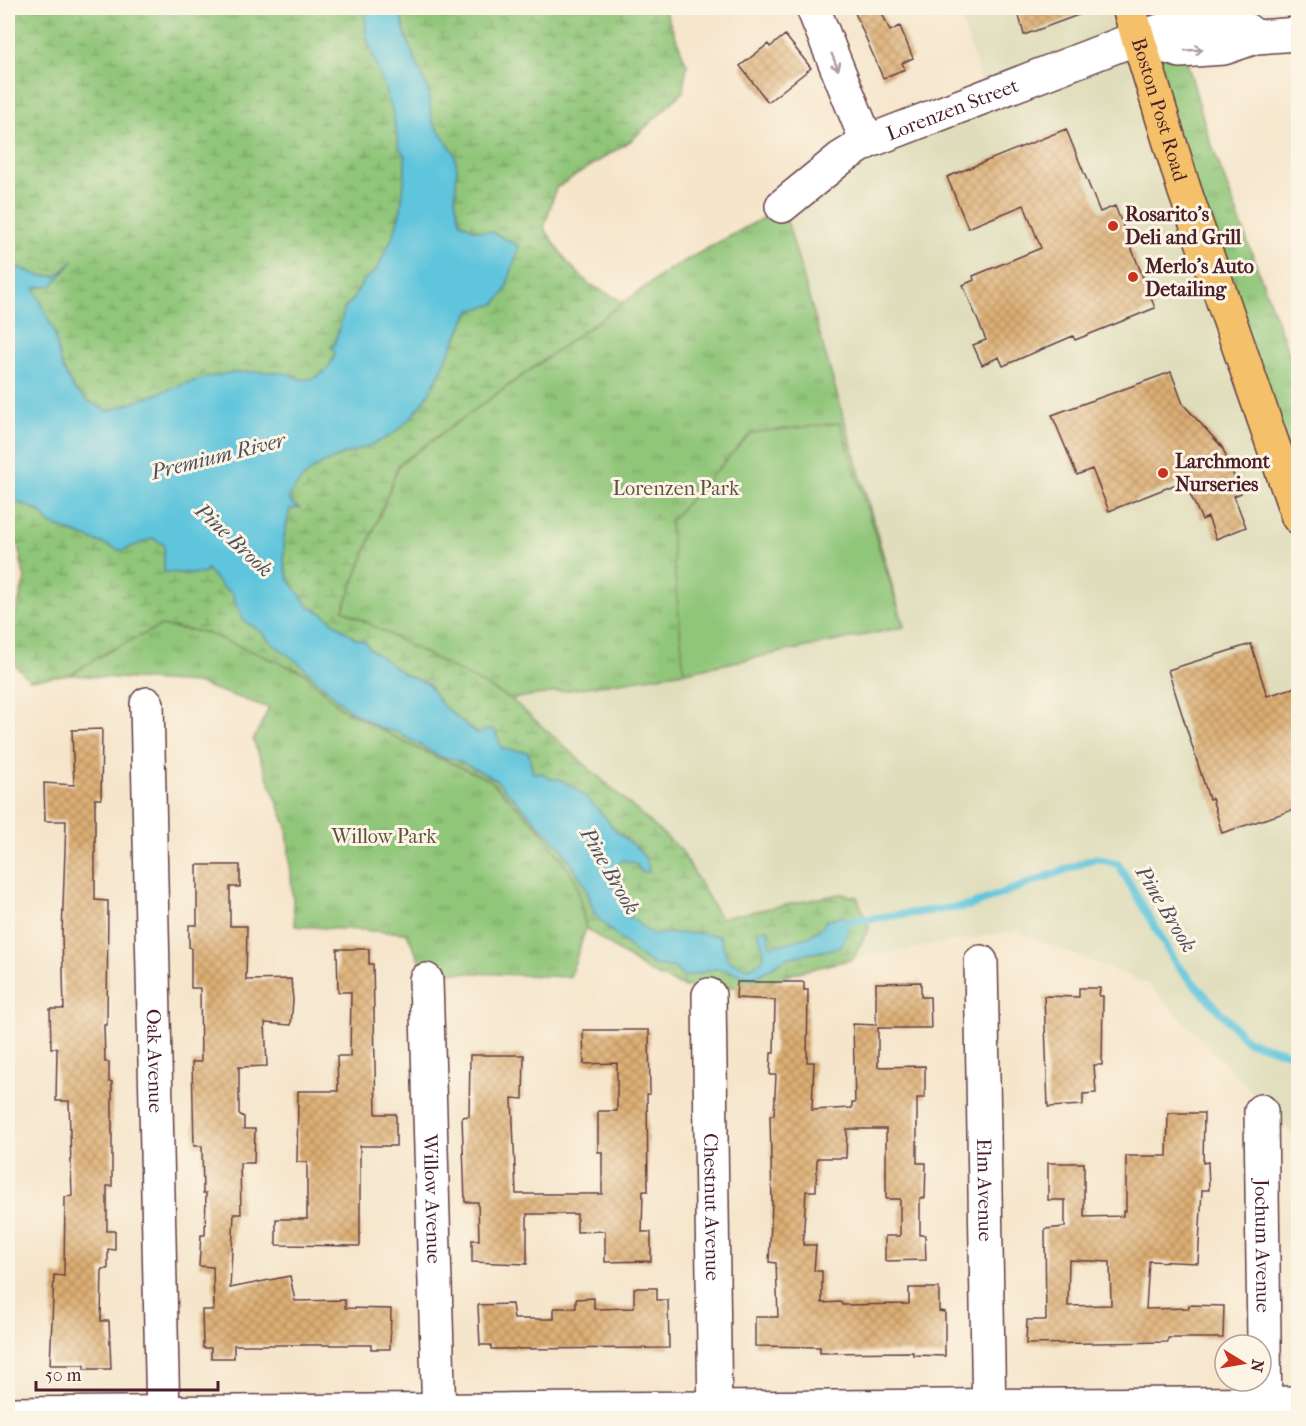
<svg xmlns="http://www.w3.org/2000/svg" width="1306" height="1426" viewBox="0 0 1306 1426" font-family="'IM FELL French Canon',serif">
<style>
.built{fill:#dfddbb}
.grass{fill:url(#grass-tufts);stroke:#6d7252;stroke-width:1.5}
.wetland{fill:url(#wetland-marsh);stroke:#6d7252;stroke-width:1.5}
.pitch{fill:#90c679;stroke:#6d7252;stroke-width:1.5}
.water{fill:#5fc5dc;stroke:#547284;stroke-width:1.5}
.lines{fill:none;stroke-linecap:round;stroke-linejoin:round}
.stream{stroke:#5fc5dc;stroke-width:8}
.building{fill:url(#building-cross-hatch);fill-rule:evenodd}
.minor-casing{stroke:#643d43;stroke-width:36}
.major-casing{stroke:#643d43;stroke-width:36}
.minor{stroke:#fff;stroke-width:33}
.major{stroke:#f4c16a;stroke-width:33}
.oneway{stroke:#ae9aa0}
.poi-dot{fill:#c8321e;stroke:#fcf5e5;stroke-width:2}
.labels{text-anchor:middle;stroke-width:6;stroke-linejoin:round;paint-order:stroke}
.street-label{font-size:20px;fill:#4a1f2b;stroke:#fcf5e5}
.poi-label{font-size:20px;font-weight:bold;fill:#4a1f2b;stroke:#fcf5e5;text-anchor:start}
.park-label{font-size:20px;fill:#5f5142;stroke:#fcf5e5}
.water-label{font-size:21px;font-style:italic;fill:#505160;stroke:#fcf5e5}
</style>
<defs>
<pattern id="grass-tufts" width="24" height="20" patternUnits="userSpaceOnUse" patternTransform="scale(1.5)"><rect width="24" height="20" fill="#90c679"/><path d="M3 7l-1-3M5 7V3M7 7l1-3M15 17l-1-3M17 17v-4M19 17l1-3" fill="none" stroke="#78a063"/></pattern>
<pattern id="wetland-marsh" width="20" height="14" patternUnits="userSpaceOnUse" patternTransform="scale(1.5)"><rect width="20" height="14" fill="#90c679"/><path d="M1 5h8M5 5V1M11 12h8M15 12V8" fill="none" stroke="#78a063"/></pattern>
<pattern id="building-cross-hatch" width="8" height="8" patternUnits="userSpaceOnUse" patternTransform="scale(1.5)"><rect width="8" height="8" fill="#ddaf74"/><path d="M0 0l8 8M0 8l8-8" fill="none" stroke="#b58e5f"/></pattern>
</defs>
<rect width="100%" height="100%" fill="#fcf5e5"/>
<filter id="ink" filterUnits="userSpaceOnUse"><feTurbulence type="fractalNoise" baseFrequency=".0167" numOctaves="2"/><feDisplacementMap in="SourceGraphic" scale="12" xChannelSelector="R" yChannelSelector="G"/><feConvolveMatrix kernelMatrix="1 2 1 2 8 2 1 2 1" color-interpolation-filters="sRGB"/></filter>
<filter id="wash" filterUnits="userSpaceOnUse"><feTurbulence type="fractalNoise" baseFrequency=".008" numOctaves="4" result="noise"/><feDisplacementMap in="SourceGraphic" scale="24" xChannelSelector="R" yChannelSelector="G"/><feGaussianBlur stdDeviation="1.35" result="paint"/><feColorMatrix in="noise" values="0 0 0 0 0 0 0 0 0 0 0 0 0 0 0 0 0 1.4 0 .05"/><feComposite in="paint" operator="in"/></filter>
<g filter="url(#wash)">
<rect width="100%" height="100%" fill="#f5e5cb"/>
<path class="built" d="M 958,8 L 1122,8 L 1298,544 L 1298,1140 L 1148,984 L 1015,931 L 853,959 L 869,928 L 857,897 L 841,894 L 720,918 L 681,850 L 511,699 L 684,672 L 904,627 L 783,207 L 843,160 L 987,101 Z"/>
<path class="grass" d="M 1122,8 L 1172,8 L 1207,132 L 1298,378 L 1298,442 L 1268,452 Z
M 783,207 L 904,627 L 684,672 L 511,699 L 343,610 L 399,465 L 670,269 Z
M 160,626 L 204,632 L 305,673 L 342,709 L 410,745 L 490,780 L 541,830 L 576,880 L 586,928 L 570,977 L 424,971 L 407,933 L 295,926 L 287,827 L 253,740 L 269,708 L 196,683 L 70,675 L 107,652 Z"/>
<path class="wetland" d="M 8,8 L 664,8 L 687,65 L 683,92 L 632,140 L 556,188 L 544,228 L 568,263 L 589,284 L 624,302 L 399,464 L 343,610 L 511,699 L 681,850 L 720,918 L 841,894 L 857,897 L 869,928 L 853,959 L 798,972 L 756,987 L 684,987 L 647,971 L 586,928 L 576,880 L 541,830 L 490,780 L 410,745 L 342,709 L 305,673 L 204,632 L 160,626 L 107,652 L 70,675 L 30,680 L 9,659 L 13,623 L 25,579 L 17,542 L 8,530 Z"/>
<path class="pitch" d="M 840,423 L 904,627 L 684,672 L 670,521 L 751,433 Z"/>
<path class="water" d="M 365,8 L 399,8 L 407,40 L 428,90 L 432,121 L 454,152 L 457,167 L 455,199 L 460,221 L 474,230 L 492,232 L 519,246 L 505,292 L 495,304 L 470,311 C 447,350 436,398 400,428 C 364,459 317,447 289,497 L 291,503 L 299,508 L 290,509 L 284,537 L 284,563 L 289,580 L 309,607 L 319,611 L 356,639 L 365,641 L 369,648 L 404,674 L 428,684 L 442,705 L 477,734 L 490,729 L 495,731 L 502,749 L 528,752 L 533,773 L 542,773 L 550,779 L 559,779 C 582,790 597,807 612,826 C 624,842 648,848 649,872 L 642,872 L 635,863 L 622,860 L 613,871 L 610,885 L 618,889 L 621,903 L 627,915 L 652,934 L 696,933 L 720,936 L 728,960 L 747,968 C 772,960 764,952 758,933 L 762,929 L 769,930 L 769,943 L 772,946 C 793,940 815,941 827,920 L 842,916 L 850,921 C 849,929 845,943 838,948 L 787,958 L 753,979 L 727,970 L 714,969 L 684,977 L 673,967 L 654,965 L 641,957 L 608,928 L 595,915 L 585,885 L 561,847 L 495,779 L 457,760 L 441,757 L 397,732 L 380,728 L 348,709 L 299,663 L 269,641 L 262,632 L 244,621 L 231,592 L 223,588 L 207,569 L 204,574 L 164,572 L 164,545 L 153,538 L 122,551 L 51,524 L 38,510 L 8,499 L 8,264 L 41,276 L 57,276 L 73,261 L 52,286 L 34,288 L 54,331 L 61,365 L 74,389 L 88,401 L 107,411 C 153,398 196,374 243,372 C 257,371 271,372 285,373 C 291,374 296,378 302,379 C 319,381 331,368 335,353 L 331,346 L 334,346 L 345,307 L 351,302 L 363,281 L 377,269 L 394,234 L 401,209 L 405,172 L 405,156 L 399,147 L 392,110 L 366,36 Z"/>
<g class="lines">
<path class="stream" d="M 843,928 L 850,921 L 969,906 L 1096,858 L 1118,864 L 1177,965 L 1247,1041 L 1291,1054 L 1298,1070"/>
</g>
<g id="blocks">
<path class="building" d="M 867,8 L 880,8 L 890,31 L 900,26 L 913,58 L 902,63 L 905,69 L 883,78 L 855,13 Z
M 1017,8 L 1092,8 L 1092,10 L 1024,35 Z
M 785,35 L 811,68 L 768,102 L 740,66 L 768,44 L 770,47 Z
M 1066,129 L 1100,212 L 1115,206 L 1155,308 L 1075,340 L 1073,336 L 1003,366 L 999,357 L 982,365 L 973,345 L 986,340 L 963,285 L 974,280 L 973,276 L 1041,248 L 1024,205 L 968,228 L 947,177 Z
M 1171,372 L 1183,404 L 1222,447 L 1241,493 L 1234,496 L 1246,527 L 1216,539 L 1208,517 L 1202,520 L 1184,481 L 1109,511 L 1092,469 L 1077,475 L 1052,415 Z
M 1251,644 L 1267,696 L 1299,686 L 1299,808 L 1222,833 L 1212,798 L 1209,799 L 1168,670 Z
M 102,729 L 101,799 L 95,799 L 95,900 L 108,901 L 107,1025 L 104,1025 L 105,1062 L 109,1062 L 109,1082 L 112,1082 L 112,1186 L 107,1186 L 107,1231 L 115,1231 L 115,1250 L 108,1249 L 108,1269 L 102,1269 L 101,1321 L 109,1321 L 111,1369 L 84,1369 L 84,1365 L 50,1365 L 54,1275 L 64,1276 L 65,1197 L 72,1196 L 69,1101 L 56,1101 L 57,1048 L 51,1048 L 50,1009 L 64,1009 L 62,935 L 66,821 L 45,821 L 44,783 L 74,785 L 72,730 Z
M 197,865 L 240,865 L 240,887 L 230,887 L 230,926 L 247,926 L 246,980 L 291,979 L 293,1000 L 291,1025 L 265,1023 L 267,1066 L 239,1067 L 239,1114 L 244,1117 L 244,1129 L 255,1129 L 254,1163 L 240,1163 L 241,1214 L 234,1214 L 230,1288 L 290,1276 L 295,1301 L 345,1300 L 345,1308 L 391,1309 L 390,1349 L 371,1349 L 371,1345 L 234,1345 L 234,1358 L 211,1358 L 211,1348 L 203,1348 L 202,1310 L 214,1310 L 213,1267 L 199,1266 L 201,1235 L 205,1235 L 206,1193 L 203,1193 L 202,1146 L 194,1146 L 192,1062 L 201,1062 L 200,988 L 191,988 L 191,948 L 189,947 L 189,925 L 197,925 Z
M 337,949 L 369,949 L 369,964 L 373,964 L 376,1114 L 396,1114 L 396,1146 L 360,1146 L 360,1246 L 276,1245 L 276,1219 L 307,1219 L 307,1162 L 297,1162 L 298,1091 L 338,1091 L 337,1056 L 350,1056 L 351,992 L 338,992 Z
M 737,982 L 804,982 L 804,990 L 808,990 L 807,1062 L 814,1062 L 812,1110 L 852,1108 L 852,1103 L 855,1103 L 853,1024 L 876,1025 L 876,983 L 921,982 L 921,997 L 930,997 L 931,1028 L 878,1028 L 878,1067 L 925,1066 L 925,1098 L 917,1098 L 917,1163 L 926,1163 L 925,1198 L 920,1198 L 920,1235 L 925,1235 L 926,1260 L 885,1261 L 885,1236 L 900,1236 L 900,1199 L 886,1199 L 886,1129 L 847,1129 L 846,1158 L 817,1158 L 816,1191 L 806,1191 L 803,1245 L 816,1245 L 814,1271 L 822,1271 L 822,1303 L 841,1302 L 842,1305 L 909,1304 L 909,1288 L 939,1288 L 939,1311 L 945,1312 L 945,1356 L 913,1355 L 913,1352 L 820,1353 L 820,1347 L 755,1346 L 755,1317 L 778,1317 L 776,1263 L 769,1262 L 772,1204 L 770,1115 L 774,1115 L 776,1075 L 770,1075 L 771,1053 L 774,1053 L 775,1000 L 736,998 Z
M 1079,988 L 1100,988 L 1099,996 L 1103,996 L 1102,1065 L 1094,1065 L 1096,1093 L 1083,1094 L 1083,1105 L 1048,1107 L 1044,996 L 1079,997 Z
M 583,1030 L 649,1030 L 650,1094 L 647,1094 L 648,1191 L 643,1191 L 642,1232 L 651,1232 L 651,1261 L 605,1262 L 605,1231 L 577,1232 L 577,1214 L 527,1214 L 527,1264 L 472,1262 L 472,1240 L 479,1240 L 478,1202 L 465,1202 L 462,1117 L 469,1116 L 470,1055 L 524,1055 L 523,1099 L 512,1098 L 516,1194 L 602,1194 L 602,1152 L 598,1152 L 598,1111 L 617,1111 L 617,1063 L 584,1064 Z
M 1168,1113 L 1204,1113 L 1203,1163 L 1208,1162 L 1209,1190 L 1202,1190 L 1198,1263 L 1149,1261 L 1146,1309 L 1189,1308 L 1189,1305 L 1224,1306 L 1223,1338 L 1168,1338 L 1168,1342 L 1026,1344 L 1027,1320 L 1046,1320 L 1045,1229 L 1065,1227 L 1065,1200 L 1048,1200 L 1048,1163 L 1084,1163 L 1084,1217 L 1123,1216 L 1123,1211 L 1126,1211 L 1126,1156 L 1167,1156 ZM 1069,1260 L 1110,1262 L 1111,1305 L 1068,1306 Z
M 634,1288 L 657,1288 L 657,1300 L 668,1300 L 669,1348 L 491,1349 L 491,1345 L 480,1345 L 478,1305 L 512,1304 L 514,1319 L 554,1319 L 554,1308 L 576,1308 L 576,1299 L 594,1298 L 594,1309 L 634,1308 Z"/>
</g>
</g>
<g filter="url(#ink)">
<use href="#blocks" fill-opacity="0" stroke="#643d43" stroke-width="1.5"/>
<g class="lines">
<defs>
<g id="minor">
<path d="M 813,8 L 867,142"/>
<path d="M 1137,38 L 1180,51 L 1224,48 L 1256,37 L 1298,34"/>
<path id="s1" d="M 782,206 L 841,158 L 867,142 L 1137,38 L 1211,15 L 1238,24 L 1256,37"/>
<path id="s2" d="M 147,704 L 163,1418"/>
<path id="s3" d="M 981,962 L 989,1418"/>
<path id="s4" d="M 426,980 L 439,1418"/>
<path id="s5" d="M 709,995 L 715,1418"/>
<path id="s6" d="M 1261,1111 L 1265,1418"/>
<path d="M 8,1414 L 1298,1403"/>
</g>
<g id="major">
<path id="s7" d="M 1129,8 L 1184,189 L 1298,517"/>
</g>
</defs>
<use href="#minor" class="minor-casing"/>
<use href="#major" class="major-casing"/>
<use href="#minor" class="minor"/>
<use href="#major" class="major"/>
</g>
<defs><path id="oneway-shaft" d="M-6 0H5M1.5-3L5.5 0L1.5 3" fill="none" stroke-width="1.6" stroke-linecap="round" stroke-linejoin="round" transform="scale(1.5)"/></defs>
<g class="oneway">
<use href="#oneway-shaft" transform="translate(1194 50) rotate(-3)"/>
<use href="#oneway-shaft" transform="translate(835 62) rotate(68)"/>
</g>
</g>
<g class="poi-dot">
<circle cx="1113" cy="226" r="6"/>
<circle cx="1133" cy="277" r="6"/>
<circle cx="1163" cy="473" r="6"/>
</g>
<g class="labels">
<g class="street-label">
<text dy="7" stroke="none"><textPath href="#s1" startOffset="198">Lorenzen Street</textPath></text>
<text dy="7" stroke="none"><textPath href="#s7" startOffset="106">Boston Post Road</textPath></text>
<text dy="7" stroke="none"><textPath href="#s2" startOffset="357">Oak Avenue</textPath></text>
<text dy="7" stroke="none"><textPath href="#s3" startOffset="228">Elm Avenue</textPath></text>
<text dy="7" stroke="none"><textPath href="#s4" startOffset="219">Willow Avenue</textPath></text>
<text dy="7" stroke="none"><textPath href="#s5" startOffset="212">Chestnut Avenue</textPath></text>
<text dy="7" stroke="none"><textPath href="#s6" startOffset="135">Jochum Avenue</textPath></text>
</g>
<g class="poi-label">
<text x="1125" y="221">Rosarito's<tspan x="1125" dy="23">Deli and Grill</tspan></text>
<text x="1145" y="273">Merlo's Auto<tspan x="1145" dy="23">Detailing</tspan></text>
<text x="1175" y="468">Larchmont<tspan x="1175" dy="23">Nurseries</tspan></text>
</g>
<g class="park-label">
<text x="676" y="495">Lorenzen Park</text>
<text x="384" y="843">Willow Park</text>
</g>
<g class="water-label">
<text transform="translate(218 456) rotate(-14)" y="7">Premium River</text>
<text transform="translate(234 540) rotate(43)" y="7">Pine Brook</text>
<text transform="translate(610 871) rotate(60)" y="7">Pine Brook</text>
<text transform="translate(1166 909) rotate(59)" y="7">Pine Brook</text>
</g>
</g>
<rect width="1306" height="1426" fill="none" stroke="#fcf5e5" stroke-width="30"/>
<g transform="translate(1243 1363) rotate(101)"><circle r="28" fill="#fcf5e5" stroke="#b59f9b" stroke-width="1.5"/>
<path d="M0-4.5L10 22L0 15L-10 22Z" fill="#c8321e"/>
<text y="-9" font-size="16" font-weight="bold" text-anchor="middle" fill="#4a1f2b">N</text>
</g>
<path d="M36 1381v9h182v-9" fill="none" stroke="#4a1f2b" stroke-width="3"/>
<text x="45" y="1381" font-size="18" fill="#4a1f2b" stroke="#fcf5e5" stroke-width="4.5" paint-order="stroke">50 m</text>
</svg>
